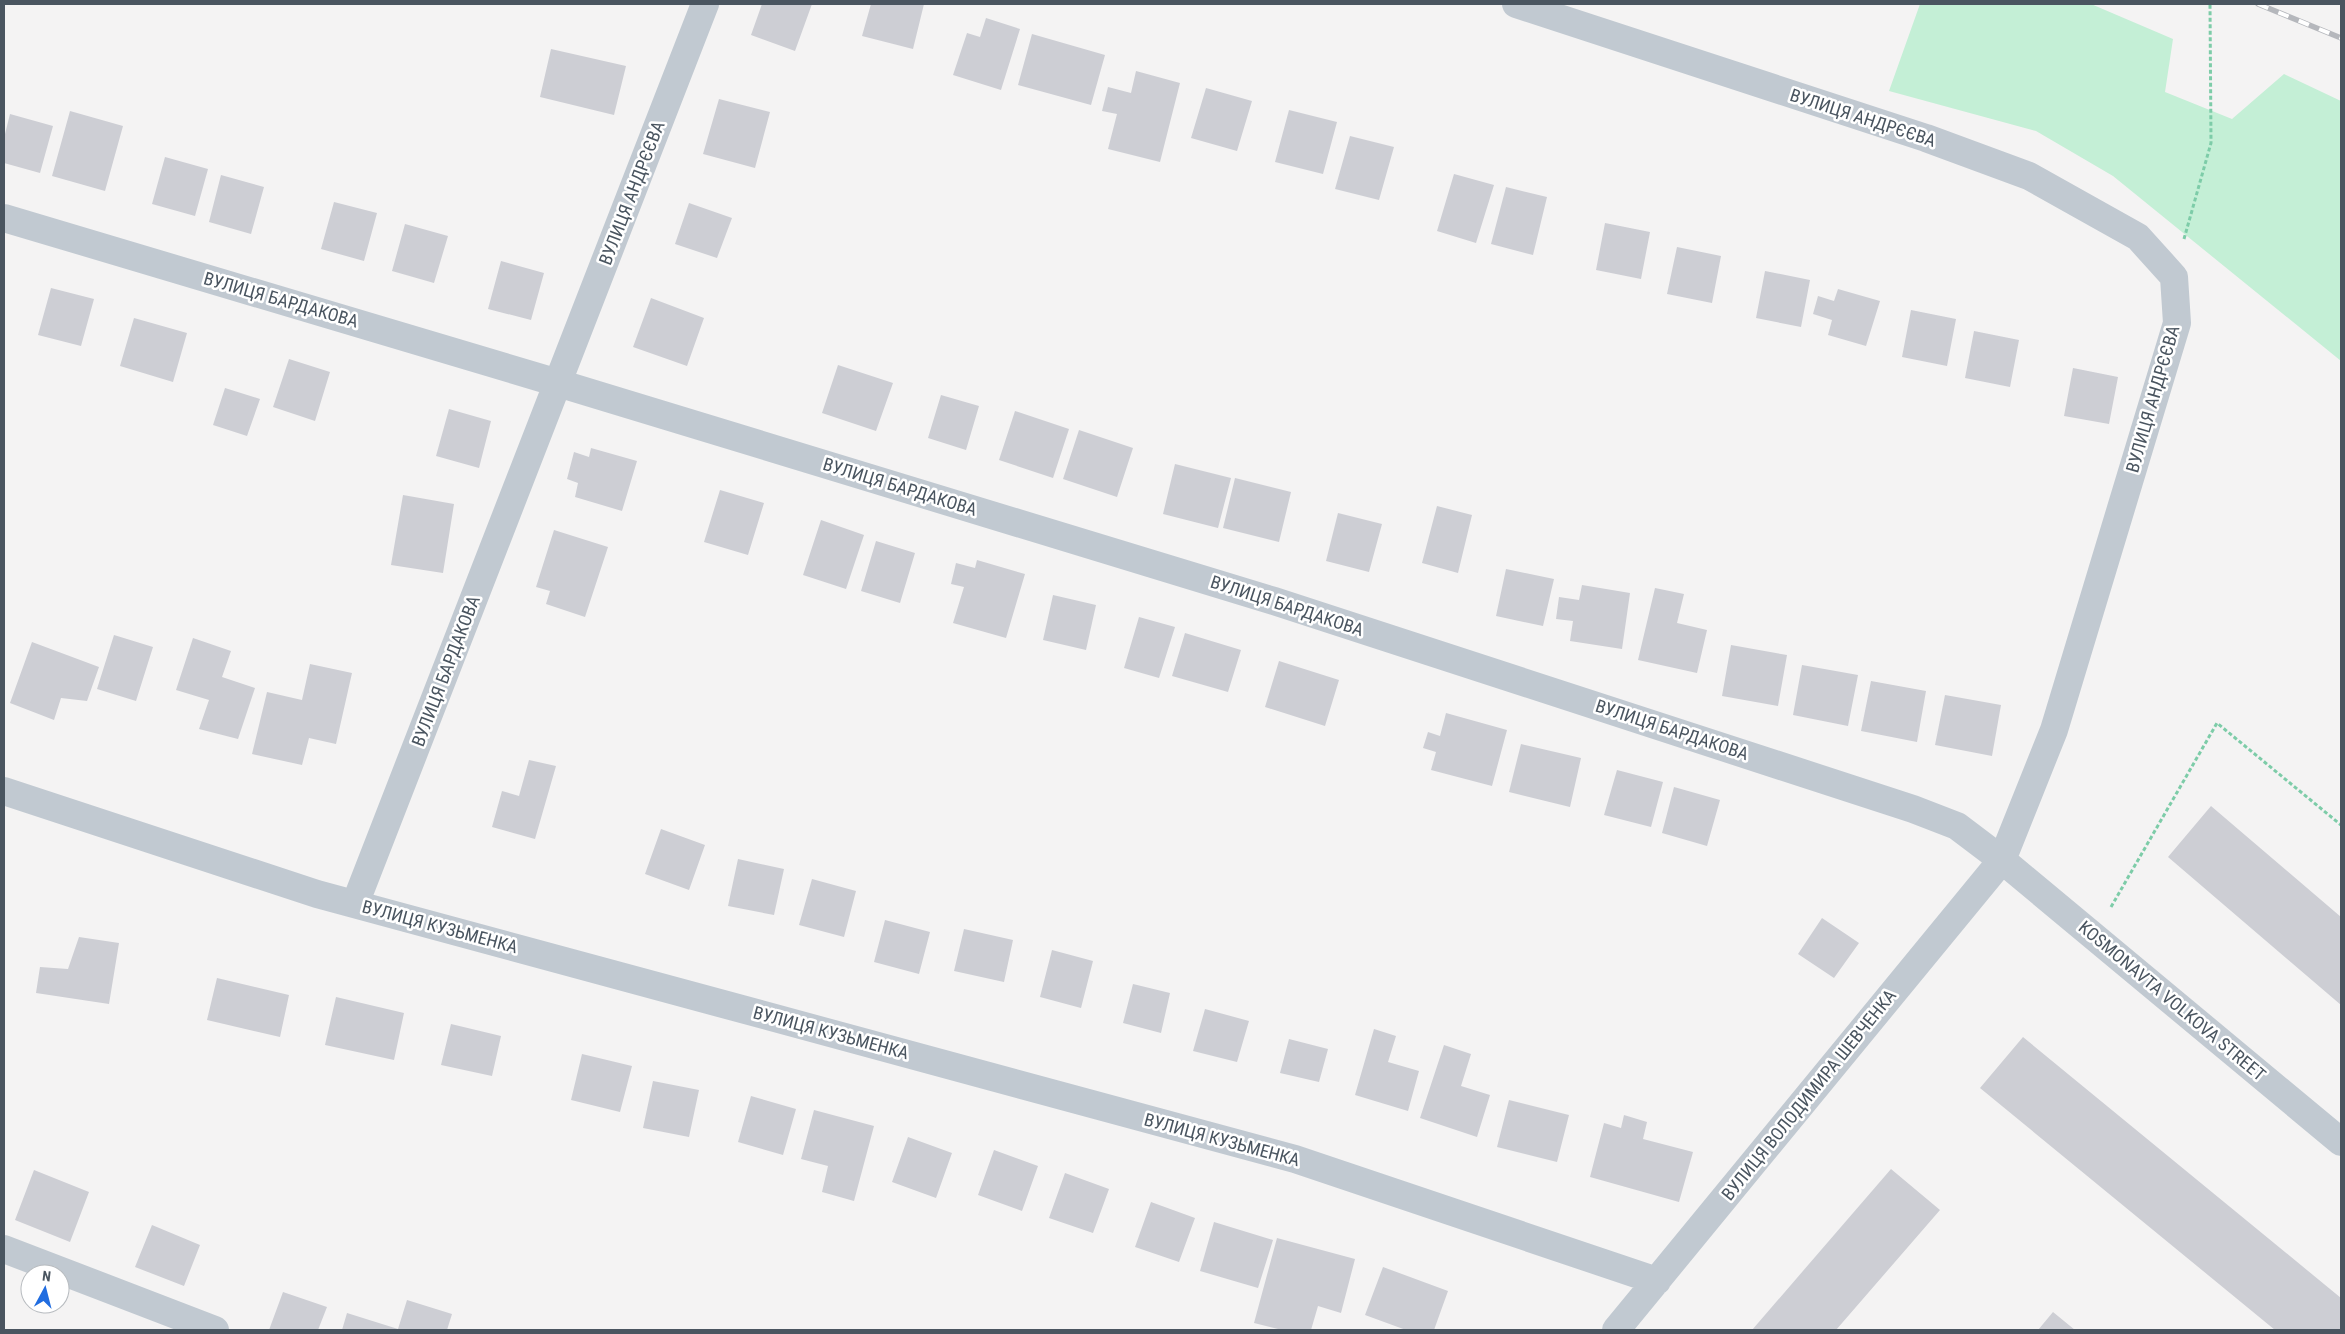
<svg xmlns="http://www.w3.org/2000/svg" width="2345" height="1334" viewBox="0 0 2345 1334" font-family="'Roboto Condensed',sans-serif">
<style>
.green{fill:#c4efd6}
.building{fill:#cdced4}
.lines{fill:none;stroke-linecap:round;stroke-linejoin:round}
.path{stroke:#7dcca8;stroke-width:3;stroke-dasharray:4 2.5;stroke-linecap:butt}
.minor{stroke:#c1c9d1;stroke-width:28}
.rail-casing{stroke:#b5b7bc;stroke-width:5.5}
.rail{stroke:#fff;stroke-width:4;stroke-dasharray:11;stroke-linecap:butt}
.labels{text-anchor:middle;stroke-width:5;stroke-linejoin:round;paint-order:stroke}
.street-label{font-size:18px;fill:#4a5560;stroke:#fff}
</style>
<rect width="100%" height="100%" fill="#f4f3f3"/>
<path class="green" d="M 1920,4 L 2091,4 L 2173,39 L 2165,92 L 2232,119 L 2284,74 L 2341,101 L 2341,361 L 2113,176 L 2036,131 L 1889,91 Z"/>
<path class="building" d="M 762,4 L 812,4 L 795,51 L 751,35 Z
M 871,4 L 924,4 L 913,49 L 862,36 Z
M 986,18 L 1020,29 L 1001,90 L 953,75 L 967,33 L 980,37 Z
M 1032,34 L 1105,55 L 1091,105 L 1018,85 Z
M 551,49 L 626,66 L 614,115 L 540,97 Z
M 1136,71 L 1180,83 L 1160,162 L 1108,149 L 1117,114 L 1102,111 L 1108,87 L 1131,93 Z
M 1206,88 L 1252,101 L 1237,151 L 1191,138 Z
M 719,99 L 770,112 L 755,168 L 703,154 Z
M 1289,110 L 1337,122 L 1323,174 L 1275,162 Z
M 70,111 L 123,126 L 105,191 L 52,176 Z
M 10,114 L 53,126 L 40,173 L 4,163 L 4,138 Z
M 1350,136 L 1394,147 L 1379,200 L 1335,189 Z
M 165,157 L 208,169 L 195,216 L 152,204 Z
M 1454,174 L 1494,185 L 1476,243 L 1437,231 Z
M 221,175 L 264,187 L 251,234 L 209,222 Z
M 1506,187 L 1547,197 L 1533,255 L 1491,244 Z
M 334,202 L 377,213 L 364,261 L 321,249 Z
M 689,203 L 732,218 L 717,258 L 675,244 Z
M 1605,223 L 1650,232 L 1641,279 L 1596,270 Z
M 405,224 L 448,236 L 434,283 L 392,271 Z
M 1677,247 L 1721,256 L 1712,303 L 1667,294 Z
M 501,261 L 544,273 L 531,320 L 488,309 Z
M 1765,271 L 1810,280 L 1801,327 L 1756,318 Z
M 51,288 L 94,299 L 81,346 L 38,335 Z
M 1838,289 L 1880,301 L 1866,346 L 1828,335 L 1832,320 L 1813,314 L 1818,296 L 1834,301 Z
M 651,298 L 704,318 L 687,366 L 633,347 Z
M 1911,310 L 1956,319 L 1947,366 L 1902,357 Z
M 134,318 L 187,333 L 173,382 L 120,366 Z
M 1974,331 L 2019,340 L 2010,387 L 1965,378 Z
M 289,359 L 330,372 L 315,421 L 273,407 Z
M 838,365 L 893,383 L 876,431 L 822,413 Z
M 2073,368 L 2118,377 L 2109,424 L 2064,416 Z
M 225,388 L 260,399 L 247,436 L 213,425 Z
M 941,395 L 979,406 L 966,450 L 928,438 Z
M 449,409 L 491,421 L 479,468 L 436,456 Z
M 1015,411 L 1069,429 L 1053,478 L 999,460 Z
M 1079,430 L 1133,448 L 1117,497 L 1063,479 Z
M 591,448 L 637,461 L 622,511 L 575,497 L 578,483 L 567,479 L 574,452 L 589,457 Z
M 1175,464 L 1231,478 L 1218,528 L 1163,514 Z
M 1235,478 L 1291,492 L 1279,542 L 1223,528 Z
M 720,490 L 764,503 L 748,555 L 704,542 Z
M 403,495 L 454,504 L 443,573 L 391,565 Z
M 1437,506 L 1472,515 L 1458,573 L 1422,563 Z
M 1338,513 L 1382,524 L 1369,572 L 1326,561 Z
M 821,520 L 864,535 L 846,589 L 803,575 Z
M 554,530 L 608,547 L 585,617 L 546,604 L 550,591 L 536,587 Z
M 876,541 L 915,553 L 900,603 L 861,591 Z
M 977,560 L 1025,574 L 1006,638 L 953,623 L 964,587 L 951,584 L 956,563 L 975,568 Z
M 1506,569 L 1554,579 L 1543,626 L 1496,616 Z
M 1582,585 L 1630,593 L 1622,649 L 1570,641 L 1573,621 L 1556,619 L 1559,597 L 1579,600 Z
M 1655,588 L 1684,594 L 1677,623 L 1707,630 L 1697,673 L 1638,660 Z
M 1053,595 L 1096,605 L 1086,650 L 1043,640 Z
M 1139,617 L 1175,627 L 1159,678 L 1124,668 Z
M 1185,633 L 1241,650 L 1228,692 L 1172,676 Z
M 114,635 L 153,647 L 136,701 L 97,689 Z
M 193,638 L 231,651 L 222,677 L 255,688 L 238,739 L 199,729 L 209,700 L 176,690 Z
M 32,642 L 99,667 L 87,701 L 61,698 L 54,720 L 10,703 Z
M 1731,645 L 1787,655 L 1778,706 L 1722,696 Z
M 1279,661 L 1339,680 L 1325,726 L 1265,707 Z
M 310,664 L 352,673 L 336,744 L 309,738 L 302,765 L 252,754 L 267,692 L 302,700 Z
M 1802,665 L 1858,675 L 1848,726 L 1793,715 Z
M 1871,681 L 1926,691 L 1917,742 L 1861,731 Z
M 1945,695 L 2001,705 L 1992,756 L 1935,745 Z
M 1446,713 L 1507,730 L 1492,786 L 1431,770 L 1436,752 L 1423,748 L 1428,732 L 1440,736 Z
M 1521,744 L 1581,758 L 1570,807 L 1509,792 Z
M 529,760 L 556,766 L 535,839 L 492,827 L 502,791 L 519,796 Z
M 1617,770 L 1663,782 L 1651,827 L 1604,815 Z
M 1674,787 L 1720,800 L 1707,846 L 1662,833 Z
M 2211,806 L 2341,917 L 2341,1005 L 2168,857 Z
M 661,829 L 705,845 L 689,890 L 645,874 Z
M 738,859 L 784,869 L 774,915 L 728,906 Z
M 812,879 L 856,891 L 844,937 L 799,925 Z
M 1822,918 L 1859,943 L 1834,978 L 1798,954 Z
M 885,920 L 930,932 L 919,974 L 874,962 Z
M 964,929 L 1013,940 L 1004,982 L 954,971 Z
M 79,937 L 119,943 L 109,1004 L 36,993 L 40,967 L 68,969 Z
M 1052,950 L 1093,961 L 1081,1008 L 1040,997 Z
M 217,978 L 289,995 L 280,1037 L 207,1020 Z
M 1133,984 L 1170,993 L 1161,1033 L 1123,1023 Z
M 336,997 L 404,1013 L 394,1060 L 325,1045 Z
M 1205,1009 L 1249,1021 L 1237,1062 L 1193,1051 Z
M 451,1024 L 501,1036 L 492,1076 L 441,1065 Z
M 1374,1029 L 1396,1036 L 1388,1062 L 1419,1071 L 1408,1111 L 1355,1095 Z
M 2023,1037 L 2341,1298 L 2341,1330 L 2275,1330 L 1980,1088 Z
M 1289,1039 L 1328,1049 L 1319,1082 L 1280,1073 Z
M 1444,1045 L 1471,1054 L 1461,1086 L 1490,1095 L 1477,1137 L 1420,1118 Z
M 582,1054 L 632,1066 L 620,1112 L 571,1100 Z
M 653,1081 L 699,1090 L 689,1137 L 643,1128 Z
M 751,1096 L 796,1109 L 783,1155 L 738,1142 Z
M 1509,1100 L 1569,1115 L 1557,1162 L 1497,1147 Z
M 814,1110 L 874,1126 L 854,1201 L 822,1192 L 828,1166 L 801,1159 Z
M 1624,1115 L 1647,1122 L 1643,1139 L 1693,1152 L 1679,1202 L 1590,1177 L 1604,1123 L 1621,1128 Z
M 908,1137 L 952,1153 L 936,1198 L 892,1182 Z
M 994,1150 L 1038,1166 L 1022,1211 L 978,1195 Z
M 1891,1169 L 1940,1210 L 1836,1330 L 1752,1330 Z
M 34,1170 L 89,1192 L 70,1242 L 15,1220 Z
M 1065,1173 L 1109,1189 L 1093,1233 L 1049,1218 Z
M 1151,1202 L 1195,1218 L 1179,1262 L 1135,1247 Z
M 1214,1222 L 1273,1240 L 1258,1288 L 1200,1271 Z
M 152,1225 L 200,1245 L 184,1286 L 135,1267 Z
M 1277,1238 L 1355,1259 L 1341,1313 L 1318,1306 L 1311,1330 L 1282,1330 L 1254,1323 Z
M 1383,1267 L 1448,1291 L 1434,1330 L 1406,1330 L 1365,1315 Z
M 283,1292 L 327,1307 L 318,1330 L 269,1330 Z
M 407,1300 L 452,1314 L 447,1330 L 342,1330 L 347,1313 L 398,1329 Z
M 2053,1312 L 2075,1330 L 2038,1330 Z"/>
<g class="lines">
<path class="path" d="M 2184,239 L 2211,143 L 2210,4
M 2111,907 L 2217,723 L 2341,825"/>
<path class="minor" d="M 1516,4 L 1926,138 L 2029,176 L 2138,237 L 2174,277 L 2177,323 L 2054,730 L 2002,860 L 1616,1330
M 4,218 L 558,383 L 1274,601 L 1913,809 L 1957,826 L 2002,860 L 2341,1142
M 4,791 L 317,894 L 1295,1159 L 1657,1281
M 355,904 L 705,4
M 4,1249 L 215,1330"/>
<defs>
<path id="rail" d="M 2258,4 L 2341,38"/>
</defs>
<use href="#rail" class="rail-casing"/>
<use href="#rail" class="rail"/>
</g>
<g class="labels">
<g class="street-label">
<text transform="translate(1863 118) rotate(18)" y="6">ВУЛИЦЯ АНДРЄЄВА</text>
<text transform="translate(632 193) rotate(-69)" y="6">ВУЛИЦЯ АНДРЄЄВА</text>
<text transform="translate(281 300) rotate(16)" y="6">ВУЛИЦЯ БАРДАКОВА</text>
<text transform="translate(2153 399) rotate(-74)" y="6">ВУЛИЦЯ АНДРЄЄВА</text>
<text transform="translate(900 487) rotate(17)" y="6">ВУЛИЦЯ БАРДАКОВА</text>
<text transform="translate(1287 606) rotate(18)" y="6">ВУЛИЦЯ БАРДАКОВА</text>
<text transform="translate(446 671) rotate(-69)" y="6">ВУЛИЦЯ БАРДАКОВА</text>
<text transform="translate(1672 730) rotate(18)" y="6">ВУЛИЦЯ БАРДАКОВА</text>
<text transform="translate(440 927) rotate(15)" y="6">ВУЛИЦЯ КУЗЬМЕНКА</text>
<text transform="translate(2172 1001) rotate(40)" y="6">KOSMONAVTA VOLKOVA STREET</text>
<text transform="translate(831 1033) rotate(15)" y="6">ВУЛИЦЯ КУЗЬМЕНКА</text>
<text transform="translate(1809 1095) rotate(-51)" y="6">ВУЛИЦЯ ВОЛОДИМИРА ШЕВЧЕНКА</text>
<text transform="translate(1222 1140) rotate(15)" y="6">ВУЛИЦЯ КУЗЬМЕНКА</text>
</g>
</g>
<rect width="2345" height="1334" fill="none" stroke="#4a5560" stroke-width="10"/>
<g transform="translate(45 1289) rotate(7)"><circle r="24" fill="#ffffff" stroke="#b7bbbf"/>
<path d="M0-4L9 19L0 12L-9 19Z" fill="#216de0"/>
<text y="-8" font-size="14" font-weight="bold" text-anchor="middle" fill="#4a5560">N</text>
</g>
</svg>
